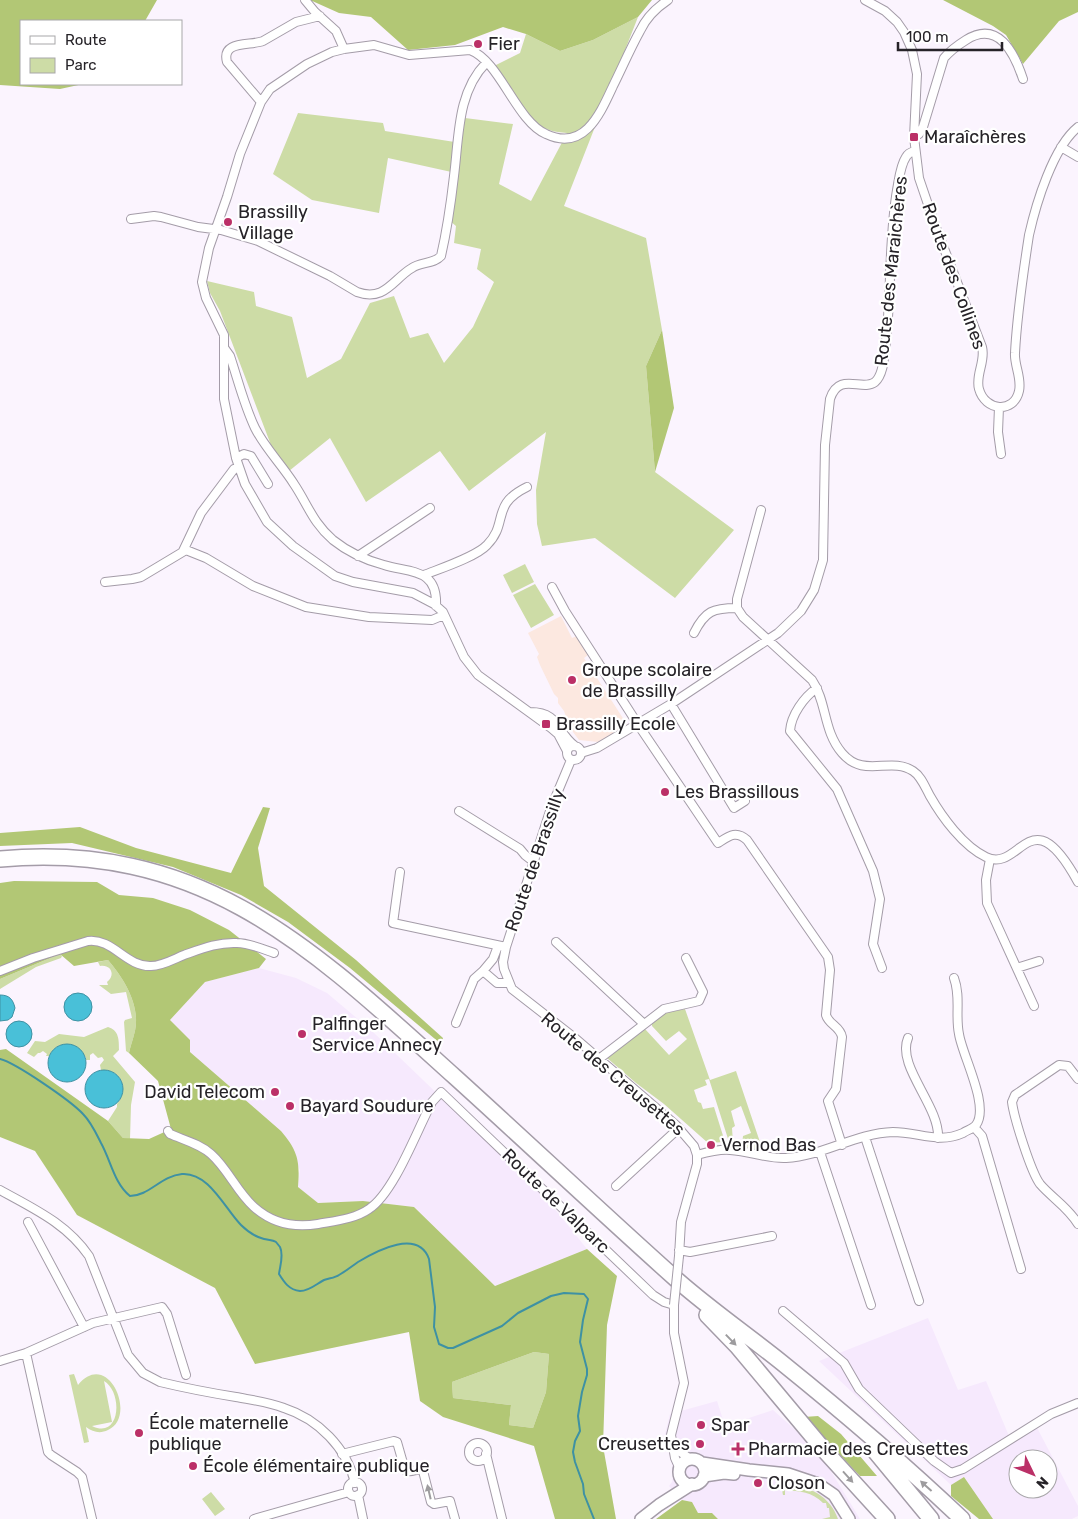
<svg xmlns="http://www.w3.org/2000/svg" width="1078" height="1519" viewBox="0 0 1078 1519" font-family="Rubik,sans-serif">
<style>
.built{fill:#f6e9fd;fill-rule:evenodd}
.education{fill:#fce8e0}
.green{fill:#cddca6;fill-rule:evenodd}
.forest{fill:#b2c775;fill-rule:evenodd}
.water{fill:#49c0d8;stroke:#3e91a3}
.lines{fill:none;stroke-linecap:round;stroke-linejoin:round}
.stream{stroke:#3e91a3;stroke-width:2}
.street-casing{stroke:#a49ca8;stroke-width:10}
.secondary-casing{stroke:#a49ca8;stroke-width:14}
.highway-casing{stroke:#a49ca8;stroke-width:18}
.street{stroke:#fff;stroke-width:8}
.secondary{stroke:#fff;stroke-width:11}
.highway{stroke:#fff;stroke-width:15}
.street-bridge-casing{stroke:#a49ca8;stroke-width:10;stroke-linecap:butt}
.street-bridge{stroke:#fff;stroke-width:8}
.oneway{fill:#9d9c9e}
.poi-dot{fill:#bb3067;stroke:#fff;stroke-width:2}
.labels{text-anchor:middle;stroke-width:4.5;stroke-linejoin:round;paint-order:stroke}
.poi-label{font-size:18px;fill:#262328;stroke:#fff;text-anchor:start}
.street-label{font-size:18px;fill:#262328;stroke:#fff}
</style>
<rect width="100%" height="100%" fill="#fbf4fe"/>
<path class="built" d="M 259,968 L 296,978 L 327,993 L 372,1031 L 545,1197 L 587,1249 L 495,1286 L 414,1207 L 363,1201 L 317,1203 L 298,1187 L 300,1170 L 281,1131 L 190,1052 L 170,1020 L 205,982 Z
M 928,1318 L 958,1390 L 986,1381 L 1009,1436 L 1033,1420 L 1078,1506 L 1078,1516 L 1072,1519 L 993,1519 L 964,1477 L 951,1485 L 819,1361 ZM 1018,1459 L 1048,1459 L 1048,1489 L 1018,1489 Z
M 717,1401 L 725,1426 L 773,1410 L 801,1435 L 829,1468 L 860,1519 L 718,1519 L 712,1513 L 698,1513 L 692,1502 L 682,1500 L 669,1486 L 672,1482 L 674,1473 L 665,1434 L 670,1414 Z"/>
<path class="education" d="M 561,616 L 572,638 L 577,636 L 588,655 L 584,658 L 628,726 L 598,742 L 579,740 L 570,728 L 564,711 L 558,703 L 558,698 L 554,694 L 540,665 L 537,657 L 539,654 L 528,633 Z"/>
<path class="green" d="M 638,17 L 564,206 L 646,238 L 662,330 L 646,366 L 655,472 L 734,530 L 675,598 L 595,538 L 542,546 L 537,524 L 536,490 L 546,432 L 469,491 L 440,451 L 366,502 L 330,438 L 289,471 L 274,453 L 220,311 L 210,293 L 207,281 L 254,292 L 256,306 L 292,317 L 307,378 L 341,359 L 370,303 L 394,296 L 410,338 L 428,333 L 444,363 L 473,327 L 494,282 L 477,269 L 481,249 L 454,243 L 456,226 L 450,221 L 456,173 L 388,158 L 379,213 L 312,200 L 273,174 L 298,113 L 383,123 L 385,131 L 461,143 L 465,118 L 513,124 L 499,184 L 531,201 L 567,133 C 554,132 544,130 533,121 L 494,66 L 520,53 L 526,34 L 560,51 L 593,40 Z
M 525,564 L 534,582 L 512,593 L 503,575 Z
M 535,584 L 554,615 L 531,628 L 513,595 Z
M 60,954 L 62,956 L 61,958 L 36,967 L 0,989 L 0,979 Z
M 108,960 C 122,976 137,1000 136,1022 C 136,1032 131,1043 129,1053 L 126,1051 L 124,1022 L 125,1020 L 132,1018 L 126,992 L 111,994 L 99,985 L 108,985 L 107,982 C 116,975 111,964 100,966 L 98,962 Z
M 685,1009 L 710,1080 L 736,1071 L 763,1151 L 742,1146 L 743,1136 L 751,1133 L 741,1106 L 731,1111 L 735,1126 L 732,1128 L 733,1143 L 729,1142 L 709,1079 L 705,1080 L 707,1085 L 694,1090 L 698,1102 L 701,1103 L 703,1109 L 714,1107 L 725,1142 L 708,1143 L 664,1104 L 636,1083 L 607,1058 L 645,1029 L 669,1055 L 687,1039 L 679,1031 L 666,1041 L 652,1026 L 652,1023 L 664,1013 Z
M 108,1027 C 119,1030 119,1040 119,1050 L 113,1056 L 135,1082 L 131,1105 L 130,1139 L 123,1138 L 108,1121 L 117,1107 L 117,1104 C 129,1089 122,1069 101,1070 L 100,1065 L 104,1060 L 102,1057 L 98,1058 L 93,1053 L 90,1055 L 90,1060 L 86,1060 L 86,1057 L 60,1045 L 54,1049 L 49,1056 L 46,1056 L 47,1054 L 43,1051 L 40,1053 L 38,1053 L 34,1057 L 27,1053 L 35,1041 L 45,1042 L 59,1034 L 84,1037 Z
M 534,1352 L 549,1354 L 546,1392 L 533,1428 L 509,1425 L 511,1405 L 453,1398 L 452,1382 Z
M 74,1374 L 78,1385 C 108,1348 138,1417 108,1430 C 100,1434 93,1432 86,1427 L 89,1442 L 84,1443 L 69,1375 ZM 104,1381 C 123,1392 121,1440 92,1426 L 112,1422 Z
M 781,1485 C 805,1483 830,1495 838,1519 L 822,1519 L 830,1517 L 829,1508 L 827,1508 L 826,1503 L 823,1503 C 812,1492 800,1491 785,1490 L 785,1495 L 783,1495 Z
M 211,1492 L 225,1509 L 215,1516 L 202,1499 Z"/>
<path class="forest" d="M 0,0 L 157,0 L 145,21 L 21,21 L 21,84 L 83,84 L 60,89 L 0,85 Z
M 310,0 L 652,0 L 638,17 L 593,40 L 560,51 L 526,34 L 503,27 L 455,45 L 408,50 L 371,17 L 339,13 Z
M 943,0 L 1078,0 L 1078,12 L 1059,21 L 1023,64 L 1006,35 L 993,26 Z
M 662,330 L 674,408 L 655,472 L 646,366 Z
M 263,807 L 270,808 L 258,848 L 264,886 L 356,960 L 443,1038 L 441,1044 L 350,968 L 288,922 L 241,895 L 173,867 L 72,843 L 0,846 L 0,833 L 80,827 L 136,848 L 231,873 Z
M 14,881 L 97,882 L 119,895 L 153,898 L 190,910 L 229,930 L 266,959 L 259,968 L 205,982 L 170,1020 L 190,1040 L 190,1052 L 281,1131 C 298,1151 300,1161 298,1187 L 318,1203 L 363,1201 L 414,1207 L 495,1286 L 587,1249 L 617,1276 L 607,1325 L 603,1446 L 616,1519 L 555,1519 L 534,1446 L 443,1417 L 420,1401 L 409,1332 L 255,1364 L 215,1288 L 77,1215 L 35,1151 L 0,1137 L 0,1050 L 6,1049 L 108,1121 L 123,1138 L 149,1139 L 171,1129 L 158,1081 L 129,1053 C 131,1043 136,1032 136,1022 C 137,1000 122,976 108,960 L 74,966 L 60,954 L 0,979 L 0,883 ZM 534,1352 L 549,1354 L 546,1392 L 533,1428 L 509,1425 L 511,1405 L 453,1398 L 452,1382 Z
M 818,1416 L 841,1434 L 877,1476 L 860,1476 L 804,1417 Z
M 964,1477 L 993,1519 L 979,1519 L 951,1496 L 951,1485 Z
M 682,1500 L 692,1502 L 698,1513 L 712,1513 L 718,1519 L 656,1519 Z"/>
<path class="water" d="M64 1007a14 14 0 1 1 28 0a14 14 0 1 1-28 0Z
M 0,995 C 9,995 13,999 15,1008 L 12,1017 L 8,1020 L 0,1021 Z
M6 1034a13 13 0 1 1 26 0a13 13 0 1 1-26 0Z
M48 1063a19 19 0 1 1 38 0a19 19 0 1 1-38 0Z
M85 1089a19 19 0 1 1 38 0a19 19 0 1 1-38 0Z"/>
<g class="lines">
<path class="stream" d="M 0,1059 C 16,1063 71,1101 83,1114 C 91,1122 96,1133 101,1143 C 111,1161 114,1183 130,1196 C 149,1196 161,1176 182,1174 C 209,1172 225,1209 241,1225 C 247,1231 256,1237 264,1239 C 268,1240 273,1240 276,1242 C 276,1242 280,1247 280,1247 C 284,1255 280,1266 279,1274 C 284,1282 289,1290 300,1291 C 310,1291 316,1284 324,1280 C 329,1278 335,1278 339,1275 C 346,1271 352,1266 358,1262 C 378,1250 418,1229 429,1259 L 435,1307 L 434,1327 L 439,1344 L 448,1348 L 453,1348 L 502,1326 L 518,1313 L 551,1296 L 564,1293 L 584,1294 L 588,1299 L 583,1320 L 580,1342 L 587,1369 L 587,1375 L 582,1392 L 578,1416 L 580,1431 L 575,1441 L 573,1452 L 575,1462 L 583,1484 L 584,1494 L 594,1519"/>
<defs>
<path id="street" d="M 305,0 L 315,12 L 336,31 L 344,49
M 865,0 L 885,11 L 897,22 L 904,32 L 912,50 L 917,74 L 914,137 L 919,178 L 935,225 L 982,347 C 986,361 975,375 979,389 C 985,411 1014,414 1019,391 C 1022,378 1014,365 1015,353 C 1017,314 1023,274 1029,235 C 1036,204 1053,147 1078,127
M 261,102 L 227,62 C 221,40 251,46 263,41 L 296,22 L 320,16
M 914,137 L 919,134 L 923,127 L 944,58 C 950,51 958,45 966,40 C 998,20 1014,52 1023,79
M 1061,147 L 1078,157
M 131,219 L 154,216 L 161,217 L 198,227 L 221,230 L 258,241 L 330,276 L 357,292 C 385,302 393,279 412,268 C 420,262 434,264 441,256 C 447,230 451,202 454,176 C 459,138 457,92 486,63
M 225,349 L 230,356 C 238,380 244,405 255,428 C 265,448 282,465 294,484 C 308,505 313,523 333,540 C 348,552 365,560 384,565 C 410,573 438,568 436,606
M 999,407 L 998,432 L 1001,454
M 236,458 L 244,454 L 251,456 L 268,484
M 761,510 L 737,599 L 737,608 L 743,617 L 812,680 C 827,702 823,731 842,753 C 864,779 890,756 913,771 C 921,776 925,787 930,796 C 942,817 963,846 986,857 C 1021,874 1030,794 1078,882
M 183,551 L 201,513 L 234,469 L 239,467
M 358,556 L 430,508
M 424,575 C 439,569 476,557 487,545 C 509,523 490,505 527,487
M 105,582 L 132,579 L 141,577 L 186,550 L 206,558 L 253,586 L 306,607 L 369,617 L 432,620 L 444,615
M 552,587 L 565,611 L 637,723 L 718,843 C 729,836 736,830 747,840 L 828,957 L 830,970 L 826,1015 C 829,1025 840,1026 842,1037 L 836,1089 L 828,1101 L 842,1145
M 694,633 C 705,611 713,608 737,608
M 817,688 C 804,697 791,715 790,731 L 837,789 L 873,871 L 880,899 L 873,944 L 882,968
M 671,704 L 734,808 L 745,801
M 530,712 C 560,712 556,732 575,746
M567 753a7 7 0 1 1 14 0a7 7 0 1 1-14 0Z
M 567,751 L 558,734 L 551,728 L 478,675 L 464,657 L 443,612 L 434,604 L 413,593 L 353,582 L 335,576 L 293,546 L 267,522 L 245,484 L 236,458 L 224,399 L 224,335 L 206,298 L 202,282 L 209,248 L 227,197 L 240,154 L 261,102 L 270,89 L 307,64 L 332,52 L 344,49 L 374,45 L 409,55 L 470,50 C 500,61 516,121 546,134 C 584,152 600,114 613,86 C 622,68 630,49 640,31 C 646,18 656,8 668,0
M 581,753 L 597,748 L 671,704 L 778,633 L 801,611 L 814,590 L 823,560 L 825,445 L 830,399 C 839,371 862,392 875,382 C 883,375 884,359 885,350 C 892,297 888,243 897,190 C 899,180 900,166 906,157 C 908,153 911,152 915,151
M 571,760 L 551,808 L 506,947 L 503,962 L 504,969 L 512,989 L 576,1039 L 676,1125 L 694,1146 L 697,1155 L 697,1164 L 681,1222 L 679,1256
M 459,811 L 520,849 L 525,855 L 534,862
M 990,859 L 986,880 L 987,903 L 1034,1006
M 400,872 L 393,923 L 506,947
M 556,942 L 644,1024
M 1017,968 L 1039,961
M 0,971 L 33,958 L 88,941 C 113,938 126,967 151,966 C 162,966 174,959 184,955 C 201,949 218,942 237,943 C 249,943 263,949 274,953
M 483,971 L 497,983 L 508,983
M 456,1023 L 474,979 L 483,971 L 493,959 L 498,946
M 908,1038 C 896,1066 940,1106 938,1138
M 599,1059 L 664,1009 L 699,1001 L 703,992 L 686,958
M 1078,1079 L 1068,1066 L 1059,1065 L 1015,1095 L 1012,1102 C 1014,1118 1031,1172 1040,1184 C 1052,1198 1068,1207 1078,1224
M 974,1127 L 982,1136 L 1021,1269
M 168,1131 L 170,1134 C 184,1140 200,1144 211,1154 C 228,1169 237,1192 254,1207 C 273,1224 294,1228 318,1224 C 334,1221 355,1219 369,1209 C 394,1193 417,1130 432,1102 L 441,1092 L 653,1295 L 664,1302 L 674,1305 L 674,1333 L 684,1383 L 671,1435 L 675,1458 L 680,1469
M 865,1137 L 919,1301
M 820,1152 L 871,1305
M 697,1155 C 708,1152 719,1149 730,1150 C 750,1151 767,1159 786,1158 C 823,1156 856,1133 893,1132 C 918,1132 939,1144 963,1133 C 967,1130 973,1129 976,1125 C 990,1106 962,1055 959,1034 C 955,1015 961,997 954,978
M 616,1186 L 679,1128
M 0,1190 C 34,1209 66,1223 89,1256 L 128,1355 L 143,1373 L 160,1382 C 185,1388 211,1393 236,1397 C 252,1400 269,1402 284,1408 C 318,1419 347,1448 355,1483
M 28,1222 L 84,1327
M 679,1250 L 690,1252 L 772,1236
M 783,1311 L 844,1363 L 859,1389 L 934,1461 L 951,1473 L 963,1469 L 1051,1414 L 1078,1403
M 26,1353 L 48,1452 L 51,1455 L 77,1472 L 82,1477 L 92,1519
M 0,1361 L 26,1353 L 93,1323 L 162,1307 L 167,1314 L 186,1375
M469 1452a9 9 0 1 1 18 0a9 9 0 1 1-18 0Z
M 674,1447 L 690,1459
M 342,1454 L 394,1441 L 397,1442 L 405,1470 C 412,1474 417,1467 423,1471 L 431,1502 L 434,1504 L 450,1501 L 455,1519
M 486,1454 L 502,1519
M348 1489a7 7 0 1 1 14 0a7 7 0 1 1-14 0Z
M 358,1495 L 363,1519
M 254,1519 L 349,1492"/>
<path id="secondary" d="M679 1472a13 13 0 1 1 26 0a13 13 0 1 1-26 0Z
M 702,1463 L 749,1470 L 788,1474 L 818,1484 L 834,1495 L 849,1519
M 704,1476 L 724,1473 L 734,1474
M 641,1519 L 659,1505 L 692,1484"/>
<path id="highway" d="M 0,859 C 205,841 314,950 455,1077 C 529,1144 602,1213 677,1280 C 710,1309 746,1334 781,1362 C 843,1412 904,1464 962,1519
M 707,1315 L 737,1346 L 824,1450 L 887,1519
M 874,1450 L 931,1519"/>
</defs>
<use href="#street" class="street-casing"/>
<use href="#secondary" class="secondary-casing"/>
<use href="#highway" class="highway-casing"/>
<use href="#street" class="street"/>
<use href="#secondary" class="secondary"/>
<use href="#highway" class="highway"/>
<defs>
<path id="street-bridge" d="M 674,1305 L 679,1256"/>
</defs>
<use href="#street-bridge" class="street-bridge-casing"/>
<use href="#street-bridge" class="street-bridge"/>
</g>
<defs><path id="oneway-solid" d="M-6-.8H1V-3.2L6.5 0L1 3.2V.8H-6Z" transform="scale(1.25)"/></defs>
<g class="oneway">
<use href="#oneway-solid" transform="translate(731 1340) rotate(46)"/>
<use href="#oneway-solid" transform="translate(848 1477) rotate(48)"/>
<use href="#oneway-solid" transform="translate(926 1486) rotate(-138)"/>
<use href="#oneway-solid" transform="translate(429 1492) rotate(-103)"/>
</g>
<g class="poi-dot">
<circle cx="478" cy="44" r="5"/>
<rect x="909" y="132" width="10" height="10" rx="2.5"/>
<circle cx="228" cy="222" r="5"/>
<circle cx="572" cy="680" r="5"/>
<rect x="541" y="719" width="10" height="10" rx="2.5"/>
<circle cx="665" cy="792" r="5"/>
<circle cx="302" cy="1034" r="5"/>
<circle cx="275" cy="1092" r="5"/>
<circle cx="290" cy="1106" r="5"/>
<circle cx="711" cy="1145" r="5"/>
<circle cx="701" cy="1425" r="5"/>
<circle cx="139" cy="1433" r="5"/>
<circle cx="700" cy="1444" r="5"/>
<path d="M735.5 1441.5h5v5h5v5h-5v5h-5v-5h-5v-5h5z"/>
<circle cx="193" cy="1466" r="5"/>
<circle cx="758" cy="1483" r="5"/>
</g>
<g class="labels">
<g class="poi-label">
<text x="488" y="50">Fier</text>
<text x="924" y="143">Maraîchères</text>
<text x="238" y="218">Brassilly<tspan x="238" dy="21">Village</tspan></text>
<text x="582" y="676">Groupe scolaire<tspan x="582" dy="21">de Brassilly</tspan></text>
<text x="556" y="730">Brassilly Ecole</text>
<text x="675" y="798">Les Brassillous</text>
<text x="312" y="1030">Palfinger<tspan x="312" dy="21">Service Annecy</tspan></text>
<text x="265" y="1098" text-anchor="end">David Telecom</text>
<text x="300" y="1112">Bayard Soudure</text>
<text x="721" y="1151">Vernod Bas</text>
<text x="149" y="1429">École maternelle<tspan x="149" dy="21">publique</tspan></text>
<text x="711" y="1431">Spar</text>
<text x="690" y="1450" text-anchor="end">Creusettes</text>
<text x="748" y="1455">Pharmacie des Creusettes</text>
<text x="203" y="1472">École élémentaire publique</text>
<text x="768" y="1489">Closon</text>
</g>
<g class="street-label">
<text transform="translate(891 271) rotate(-84)" y="6">Route des Maraichères</text>
<text transform="translate(954 276) rotate(70)" y="6">Route des Collines</text>
<text transform="translate(535 860) rotate(-71)" y="6">Route de Brassilly</text>
<text transform="translate(613 1074) rotate(40)" y="6">Route des Creusettes</text>
<text transform="translate(556 1201) rotate(44)" y="6">Route de Valparc</text>
</g>
</g>
<rect x="20" y="20" width="162" height="65" fill="#ffffff" stroke="#a8a7a9"/>
<rect x="30" y="36" width="25" height="8" fill="#ffffff" stroke="#a8a7a9"/>
<text x="65" y="45" font-size="15" fill="#262328">Route</text>
<rect x="30" y="58" width="25" height="15" fill="#cddca6" stroke="#a8a7a9"/>
<text x="65" y="70" font-size="15" fill="#262328">Parc</text>
<g transform="translate(1033 1474) rotate(133)"><circle r="24" fill="#ffffff" stroke="#a8a7a9"/>
<path d="M0-4L9 19L0 12L-9 19Z" fill="#bb3067"/>
<text y="-8" font-size="14" font-weight="bold" text-anchor="middle" fill="#262328">N</text>
</g>
<path d="M898 42v8h104v-8" fill="none" stroke="#262328" stroke-width="2.5"/>
<text x="906" y="42" font-size="15" fill="#262328" stroke="#ffffff" stroke-width="4" paint-order="stroke">100 m</text>
</svg>
